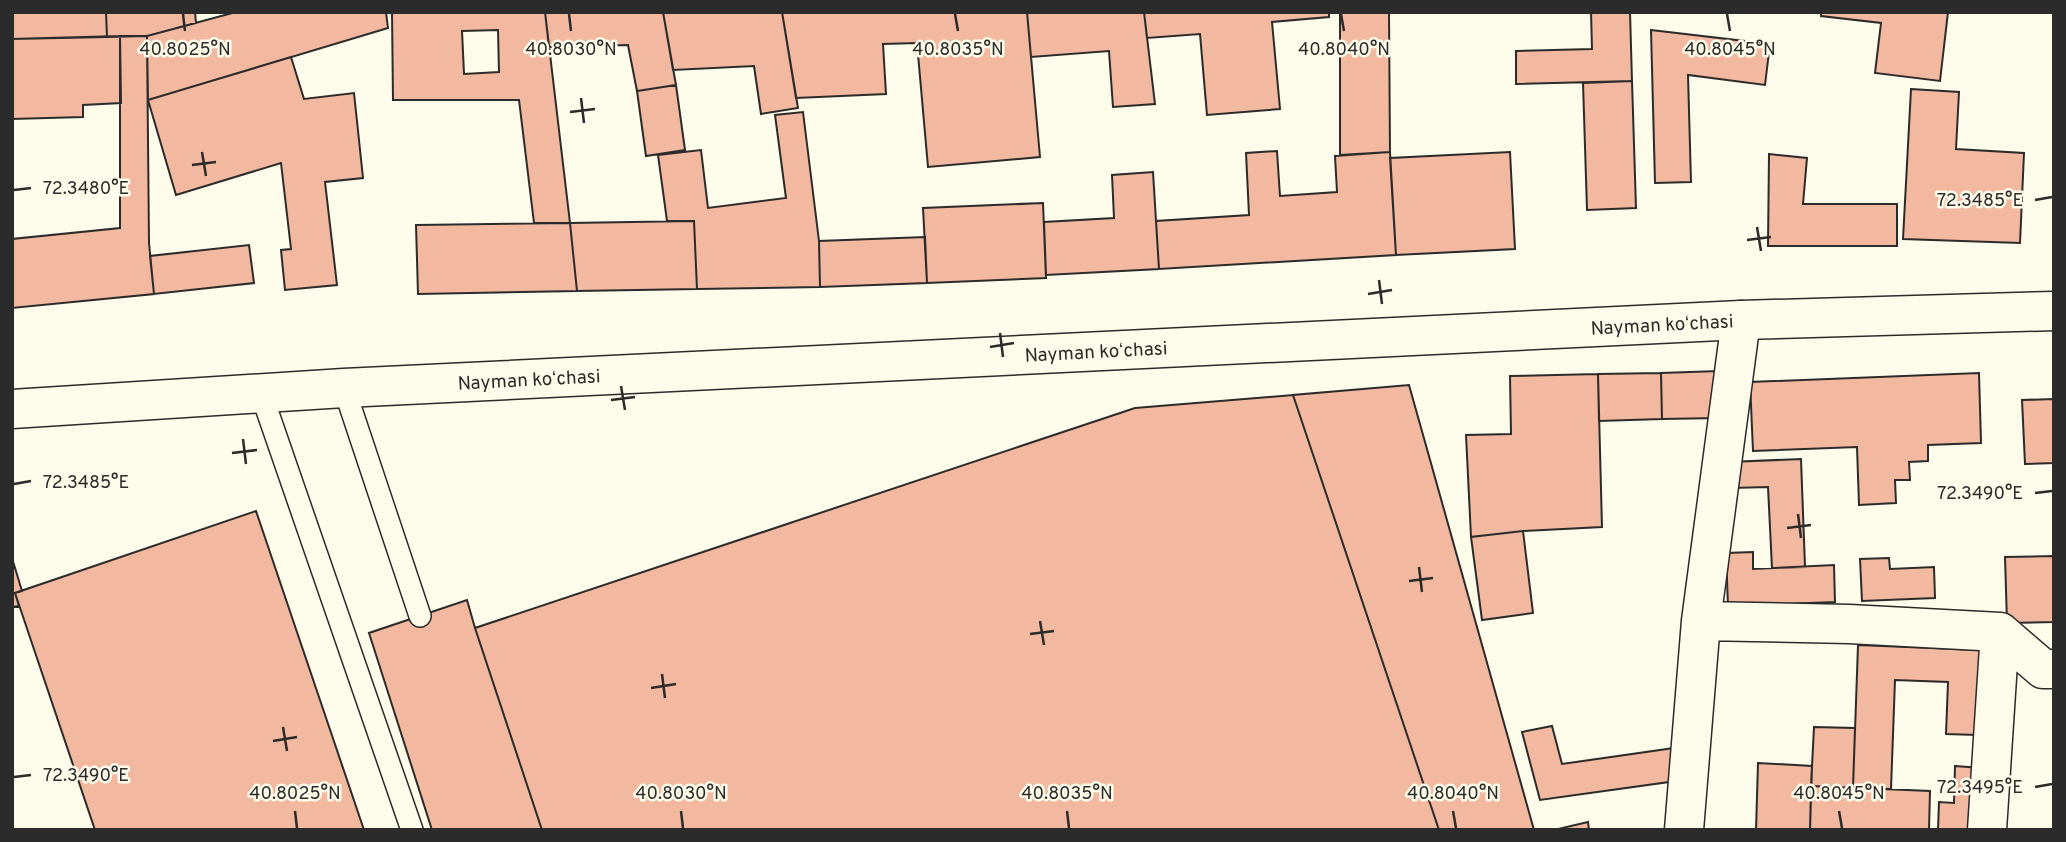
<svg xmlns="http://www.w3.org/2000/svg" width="2066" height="842" viewBox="0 0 2066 842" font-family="Overpass,sans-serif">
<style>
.building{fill:#f2b8a0;stroke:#2b2b2b;stroke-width:2;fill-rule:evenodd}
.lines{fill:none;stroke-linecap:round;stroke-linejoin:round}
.service-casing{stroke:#2b2b2b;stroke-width:24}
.minor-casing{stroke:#2b2b2b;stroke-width:41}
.secondary-casing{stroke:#2b2b2b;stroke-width:41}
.service{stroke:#fdfbea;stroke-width:21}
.minor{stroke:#fdfbea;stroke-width:38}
.secondary{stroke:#fdfbea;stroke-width:38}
.ticks{fill:none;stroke:#2b2b2b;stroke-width:2.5}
.labels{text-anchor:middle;stroke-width:5;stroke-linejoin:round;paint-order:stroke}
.street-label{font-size:19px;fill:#2b2b2b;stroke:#fdfbea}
.ticks-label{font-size:18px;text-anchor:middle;fill:#2b2b2b;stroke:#fdfbea;stroke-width:5;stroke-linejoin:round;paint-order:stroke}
</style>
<rect width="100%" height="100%" fill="#fdfbea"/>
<path class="building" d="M 12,12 L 106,12 L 107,37 L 12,39 Z
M 106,12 L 195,12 L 196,23 L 147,36 L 107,37 Z
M 236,12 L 386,12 L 388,28 L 148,100 L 147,36 Z
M 392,12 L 545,12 L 570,223 L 534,223 L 519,100 L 393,100 ZM 498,30 L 499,72 L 464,74 L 462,31 Z
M 545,12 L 663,12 L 676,85 L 637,91 L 628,45 L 549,47 Z
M 663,12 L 782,12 L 798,108 L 761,114 L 754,66 L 673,70 Z
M 782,12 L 1027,12 L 1040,157 L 928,167 L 917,43 L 883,44 L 886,94 L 796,98 Z
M 1027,12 L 1144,12 L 1155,104 L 1113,107 L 1109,51 L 1031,57 Z
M 1144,12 L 1329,12 L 1329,17 L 1272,22 L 1280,109 L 1207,115 L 1200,34 L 1147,38 Z
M 1340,12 L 1389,12 L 1390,152 L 1340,155 Z
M 1591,12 L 1630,12 L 1632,81 L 1516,84 L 1516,51 L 1592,49 Z
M 1821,12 L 1948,12 L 1940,81 L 1875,73 L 1881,23 L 1821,16 Z
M 1651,30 L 1770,44 L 1765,85 L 1688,75 L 1691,182 L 1655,183 Z
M 120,36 L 121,103 L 83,105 L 83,117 L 12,119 L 12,39 Z
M 120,36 L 147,36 L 149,243 L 154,294 L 12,308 L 12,239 L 120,228 Z
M 291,57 L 304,99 L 354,93 L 363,178 L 325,182 L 337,285 L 285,290 L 281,250 L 291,249 L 281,163 L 176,195 L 148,100 Z
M 1632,81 L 1636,208 L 1587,210 L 1583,83 Z
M 676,85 L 685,150 L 646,156 L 637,91 Z
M 1911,89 L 1959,92 L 1956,149 L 2024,153 L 2020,243 L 1903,239 Z
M 803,112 L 819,241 L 820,287 L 697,289 L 694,221 L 667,221 L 658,155 L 701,150 L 708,208 L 786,198 L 775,115 Z
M 1277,151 L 1280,196 L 1337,192 L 1335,156 L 1390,152 L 1396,255 L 1159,269 L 1156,221 L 1249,215 L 1246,153 Z
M 1510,152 L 1515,249 L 1396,255 L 1390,158 Z
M 1769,154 L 1807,158 L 1803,204 L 1897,204 L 1897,246 L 1768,246 Z
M 1153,172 L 1159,269 L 1046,275 L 1044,222 L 1114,218 L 1112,175 Z
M 1043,203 L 1046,278 L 927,283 L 923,208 Z
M 694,221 L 697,289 L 577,291 L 570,223 Z
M 570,223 L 577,291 L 418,294 L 416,225 Z
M 925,237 L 927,283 L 820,287 L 819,241 Z
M 249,245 L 254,283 L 154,294 L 150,256 Z
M 1719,371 L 1720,418 L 1662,419 L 1661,373 Z
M 1661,373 L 1662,419 L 1599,421 L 1598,374 Z
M 1979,373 L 1981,443 L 1928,445 L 1928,461 L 1909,462 L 1910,480 L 1895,480 L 1896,503 L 1859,505 L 1857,447 L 1753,451 L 1750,382 Z
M 1598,374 L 1602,527 L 1523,531 L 1471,537 L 1466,435 L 1511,434 L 1510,376 Z
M 1409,385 L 1534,830 L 1439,830 L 1293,395 Z
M 1293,395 L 1439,830 L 542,830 L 475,628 L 1135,408 Z
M 2054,399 L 2054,463 L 2025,464 L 2022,400 Z
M 1801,459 L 1805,567 L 1772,568 L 1768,487 L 1731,488 L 1729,462 Z
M 256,511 L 364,830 L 95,830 L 15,593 Z
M 1523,531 L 1533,613 L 1482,620 L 1471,537 Z
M 1753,552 L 1753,569 L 1834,565 L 1835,602 L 1728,606 L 1726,553 Z
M 2054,556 L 2054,622 L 2007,623 L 2005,557 Z
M 12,558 L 22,591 L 15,593 L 19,606 L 12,607 Z
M 1889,558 L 1890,569 L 1934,567 L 1935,598 L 1862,601 L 1860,559 Z
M 467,600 L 475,628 L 542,830 L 432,830 L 369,633 Z
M 1858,645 L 1980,650 L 1977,735 L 1946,734 L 1948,682 L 1895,680 L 1891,789 L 1853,788 Z
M 1552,726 L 1562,764 L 1681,747 L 1676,781 L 1540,800 L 1522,732 Z
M 1814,727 L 1855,728 L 1853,788 L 1811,786 Z
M 1758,763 L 1812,766 L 1810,830 L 1756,830 Z
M 1955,766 L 1981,768 L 1979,830 L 1938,830 L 1939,802 L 1954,803 Z
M 1811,786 L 1930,791 L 1929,830 L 1810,830 Z
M 1588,822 L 1589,830 L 1558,830 L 1558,829 Z"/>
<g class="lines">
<defs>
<path id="service" d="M 344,388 L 420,616
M 261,393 L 412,830"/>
<path id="minor" d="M 1701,621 L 1741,320
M 1684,830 L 1701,621 L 1849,624 L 2000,632 L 2043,669 L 2054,669
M 1987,830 L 2000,632"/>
<path id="secondary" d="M 12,409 L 344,388 L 1741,320 L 2054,311"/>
</defs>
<use href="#service" class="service-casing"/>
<use href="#minor" class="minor-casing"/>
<use href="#secondary" class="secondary-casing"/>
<use href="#service" class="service"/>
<use href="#minor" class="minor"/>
<use href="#secondary" class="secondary"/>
</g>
<path class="ticks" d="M 183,14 L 185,31M 569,14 L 571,31M 955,14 L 958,31M 1341,14 L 1344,31M 1727,14 L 1730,31M 581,98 L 584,123M 570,112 L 595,109M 202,152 L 206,176M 192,165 L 216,162M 14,190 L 31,188M 2035,200 L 2052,197M 1757,227 L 1761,251M 1747,240 L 1771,237M 1379,280 L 1382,304M 1368,294 L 1392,290M 1000,333 L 1003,357M 990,347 L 1014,343M 621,386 L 625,410M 611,400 L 635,397M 243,439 L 246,464M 232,453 L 257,450M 14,484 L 31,481M 2035,493 L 2052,491M 1798,514 L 1801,538M 1787,528 L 1811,525M 1419,567 L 1422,592M 1409,581 L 1433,578M 1040,621 L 1044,645M 1030,634 L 1054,631M 662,674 L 665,698M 651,688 L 676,684M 283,727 L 287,751M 273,741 L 297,737M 14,777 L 31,775M 2035,787 L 2052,784M 295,811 L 297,828M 681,811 L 683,828M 1067,811 L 1069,828M 1453,811 L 1456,828M 1839,811 L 1842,828"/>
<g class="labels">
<g class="street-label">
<text transform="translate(1662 324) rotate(-3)" y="7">Nayman koʻchasi</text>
<text transform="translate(1096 351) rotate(-3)" y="7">Nayman koʻchasi</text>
<text transform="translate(529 379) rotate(-3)" y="7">Nayman koʻchasi</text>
</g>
</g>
<g class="ticks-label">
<text x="185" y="55">40.8025°N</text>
<text x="571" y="55">40.8030°N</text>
<text x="958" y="55">40.8035°N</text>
<text x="1344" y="55">40.8040°N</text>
<text x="1730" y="55">40.8045°N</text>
<text x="86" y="194">72.3480°E</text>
<text x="1980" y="206">72.3485°E</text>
<text x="86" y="488">72.3485°E</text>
<text x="1980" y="499">72.3490°E</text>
<text x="86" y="781">72.3490°E</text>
<text x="1980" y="793">72.3495°E</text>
<text x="295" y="799">40.8025°N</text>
<text x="681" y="799">40.8030°N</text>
<text x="1067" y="799">40.8035°N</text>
<text x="1453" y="799">40.8040°N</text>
<text x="1839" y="799">40.8045°N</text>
</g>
<rect width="2066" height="842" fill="none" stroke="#2b2b2b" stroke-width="28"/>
</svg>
